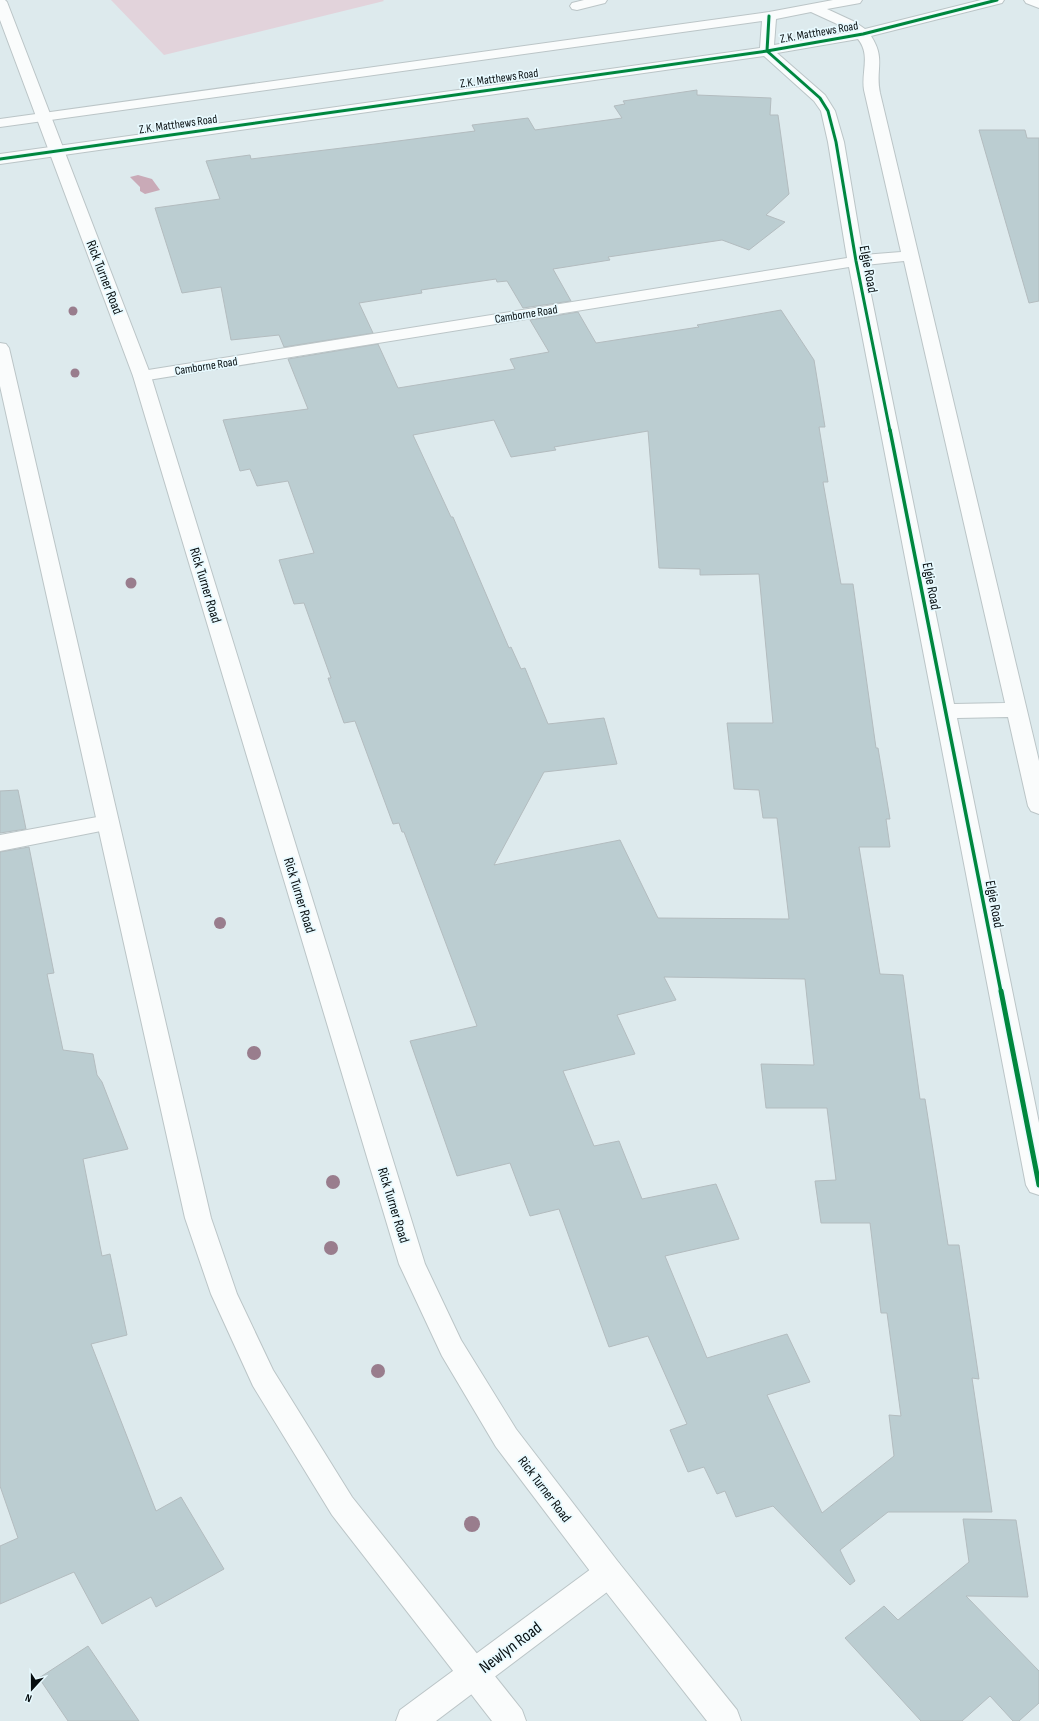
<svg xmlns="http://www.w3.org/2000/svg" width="1039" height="1721" viewBox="0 0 1039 1721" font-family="'Sofia Sans Condensed',sans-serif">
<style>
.green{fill:#e2d3db}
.water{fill:#c9aab7}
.building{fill:#bbcdd1;stroke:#b3bcbf;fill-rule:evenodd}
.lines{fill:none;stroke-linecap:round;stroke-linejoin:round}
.minor-casing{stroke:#bbc5c7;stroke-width:2}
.major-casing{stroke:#bbc5c7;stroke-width:2}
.minor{fill:#fafcfc;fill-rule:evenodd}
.major{fill:#fafcfc;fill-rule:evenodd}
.cycleway-far2-casing{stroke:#e8faff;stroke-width:5}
.cycleway-far1-casing{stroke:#e8faff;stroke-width:6}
.cycleway-casing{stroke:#e8faff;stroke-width:8}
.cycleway-far2{stroke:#00873e;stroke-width:3}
.cycleway-far1{stroke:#00873e;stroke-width:3.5}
.cycleway{stroke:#00873e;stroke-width:5}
.tree{fill:#997d8d}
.labels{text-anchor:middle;stroke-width:3.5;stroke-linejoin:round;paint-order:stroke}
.far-street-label{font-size:12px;fill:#060d0f;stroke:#e8faff}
.street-label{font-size:14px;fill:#060d0f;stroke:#e8faff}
.near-street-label{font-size:17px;fill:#060d0f;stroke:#e8faff}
</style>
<rect width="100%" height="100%" fill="#ddeaed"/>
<path class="green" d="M 111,0 L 383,0 L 384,1 L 164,55 Z"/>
<path class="water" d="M 138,175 L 152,179 L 160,190 L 145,194 L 140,191 L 140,187 L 130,177 Z"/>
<path class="building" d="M 697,90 L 697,95 L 771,98 L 770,115 L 778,115 L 789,194 L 766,215 L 785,222 L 749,250 L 722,240 L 608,257 L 610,260 L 553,269 L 571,301 L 523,308 L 507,281 L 497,282 L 496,279 L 421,290 L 422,293 L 359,303 L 373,333 L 284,347 L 279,335 L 231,340 L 221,287 L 182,293 L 155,208 L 220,199 L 206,161 L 250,155 L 251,159 L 375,144 L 475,131 L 472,125 L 528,118 L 535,130 L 622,118 L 614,106 L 625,104 L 623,101 Z
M 979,130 L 1025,130 L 1027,138 L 1039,138 L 1039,301 L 1029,303 Z
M 781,310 L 814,360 L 825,427 L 819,427 L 828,482 L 823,482 L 841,584 L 853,584 L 876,748 L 878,748 L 890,819 L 886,819 L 890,847 L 859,847 L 880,974 L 903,975 L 920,1099 L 925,1099 L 948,1245 L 959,1245 L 979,1379 L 972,1378 L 992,1512 L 888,1512 L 840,1550 L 855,1581 L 850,1585 L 773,1506 L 736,1517 L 725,1491 L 717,1494 L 704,1467 L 688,1472 L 670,1430 L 687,1424 L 648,1336 L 609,1347 L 559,1209 L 530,1216 L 510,1163 L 457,1176 L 410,1041 L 477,1026 L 404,832 L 402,832 L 399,823 L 393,824 L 355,721 L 344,723 L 328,678 L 331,678 L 304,603 L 294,604 L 279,560 L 314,553 L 288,481 L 257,486 L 250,469 L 240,471 L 223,420 L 308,409 L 288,359 L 378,344 L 398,388 L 515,369 L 510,359 L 549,352 L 530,320 L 578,312 L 596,343 L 699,327 L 697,325 ZM 494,420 L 511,457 L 556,450 L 554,447 L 648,431 L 659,568 L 700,569 L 700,575 L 759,574 L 773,723 L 727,723 L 734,789 L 759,790 L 763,818 L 777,818 L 789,919 L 658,918 L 620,840 L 494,865 L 544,772 L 617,764 L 604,718 L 548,724 L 525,668 L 521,669 L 511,647 L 509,648 L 453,517 L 451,517 L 413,435 ZM 664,977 L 805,979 L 814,1065 L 761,1064 L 766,1108 L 827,1108 L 836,1180 L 815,1181 L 821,1223 L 870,1223 L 881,1313 L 887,1313 L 901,1416 L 889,1415 L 894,1456 L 822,1513 L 767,1395 L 810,1382 L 787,1334 L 707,1358 L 665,1256 L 739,1239 L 716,1184 L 642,1199 L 619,1141 L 594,1146 L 563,1071 L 635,1054 L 617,1015 L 676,1000 Z
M 18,790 L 26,829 L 0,833 L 0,791 Z
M 29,847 L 54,973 L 47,974 L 63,1050 L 93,1054 L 97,1075 L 102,1082 L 128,1149 L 83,1159 L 102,1256 L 110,1254 L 127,1335 L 91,1344 L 156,1511 L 181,1497 L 224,1569 L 156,1607 L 151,1597 L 102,1624 L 74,1572 L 0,1604 L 0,1546 L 18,1538 L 0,1486 L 0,852 Z
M 963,1519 L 1016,1520 L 1028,1597 L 966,1596 L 1039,1671 L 1039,1703 L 1019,1721 L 1013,1721 L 990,1696 L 962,1721 L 921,1721 L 845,1638 L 884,1606 L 898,1620 L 969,1562 Z
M 88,1646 L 139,1721 L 68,1721 L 39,1678 Z"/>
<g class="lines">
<defs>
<path id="minor" d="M 584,0 L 607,0 L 605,3 L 577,10 L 572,9 L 570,6 L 572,3 Z
M 833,0 L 862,0 L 860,3 L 827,9 L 855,22 L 865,29 L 981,0 L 1004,0 L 1002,3 L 871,36 C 886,59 875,69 880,93 L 1039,761 L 1039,814 L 1031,811 L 1028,806 L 1008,717 L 957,718 L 1039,1123 L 1039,1195 L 1030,1192 L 1026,1185 L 849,267 L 142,381 L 136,380 L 133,376 L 136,372 L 142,371 L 847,258 L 828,142 L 821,111 L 814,101 L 764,56 L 0,164 L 0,154 L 760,48 L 762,21 L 0,127 L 0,119 L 769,12 ZM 811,12 L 835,23 L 851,32 L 774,45 L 776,19 ZM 858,39 C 871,55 861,72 864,90 L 901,252 L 863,255 L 844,142 L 835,111 L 825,95 L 777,53 ZM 904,261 L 1005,703 L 954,704 L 865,265 Z
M 1024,0 L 1039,0 L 1039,8 L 1026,3 Z
M 108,815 L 116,818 L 119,823 L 116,828 L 0,851 L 0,835 Z
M 609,1559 L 619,1563 L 623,1573 L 619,1583 L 436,1721 L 396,1721 L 400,1710 L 599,1563 Z"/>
<path id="major" d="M 0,0 L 5,0 L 7,2 L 151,376 L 425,1264 L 461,1340 L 516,1429 L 619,1563 L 737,1710 L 741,1721 L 707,1721 L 599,1583 L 496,1447 L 442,1356 L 399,1264 L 133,376 L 0,20 Z
M 0,343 L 6,344 L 9,348 L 211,1218 L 237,1294 L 273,1370 L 352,1497 L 522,1710 L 526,1721 L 492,1721 L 332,1515 L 253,1386 L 211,1294 L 185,1218 L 0,386 Z"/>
</defs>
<use href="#minor" class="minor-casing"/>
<use href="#major" class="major-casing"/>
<use href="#minor" class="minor"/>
<use href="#major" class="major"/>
<defs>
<path id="cycleway-far2" d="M 769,16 L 767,51 L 820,98 L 828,111 L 836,142 L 856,261 L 890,431
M 0,159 L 767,51 L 863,34 L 997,0"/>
<path id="cycleway-far1" d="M 890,430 L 1001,992"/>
<path id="cycleway" d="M 1001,991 L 1039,1185"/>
</defs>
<use href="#cycleway-far2" class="cycleway-far2-casing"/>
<use href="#cycleway-far1" class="cycleway-far1-casing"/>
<use href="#cycleway" class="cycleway-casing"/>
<use href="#cycleway-far2" class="cycleway-far2"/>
<use href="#cycleway-far1" class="cycleway-far1"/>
<use href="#cycleway" class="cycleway"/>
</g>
<g class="tree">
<circle cx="73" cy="311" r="4.5"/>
<circle cx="75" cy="373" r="4.5"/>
<circle cx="131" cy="583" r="5.5"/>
<circle cx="220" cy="923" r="6"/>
<circle cx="254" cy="1053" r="7"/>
<circle cx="333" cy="1182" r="7"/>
<circle cx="331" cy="1248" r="7"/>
<circle cx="378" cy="1371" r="7"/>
<circle cx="472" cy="1524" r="8"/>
</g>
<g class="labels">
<g class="far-street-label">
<text transform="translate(819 32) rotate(-10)" y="4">Z.K. Matthews Road</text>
<text transform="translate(499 78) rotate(-8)" y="4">Z.K. Matthews Road</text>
<text transform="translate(178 124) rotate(-8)" y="4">Z.K. Matthews Road</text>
<text transform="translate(526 314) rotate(-9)" y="4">Camborne Road</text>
<text transform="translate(206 366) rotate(-9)" y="4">Camborne Road</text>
</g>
<g class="street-label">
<text transform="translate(869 269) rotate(79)" y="5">Elgie Road</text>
<text transform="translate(105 277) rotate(69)" y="5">Rick Turner Road</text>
<text transform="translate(206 585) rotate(73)" y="5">Rick Turner Road</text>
<text transform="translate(932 586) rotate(79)" y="5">Elgie Road</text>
<text transform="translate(300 895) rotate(73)" y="5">Rick Turner Road</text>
<text transform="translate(995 904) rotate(79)" y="5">Elgie Road</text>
<text transform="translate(394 1205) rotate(73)" y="5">Rick Turner Road</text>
<text transform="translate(545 1489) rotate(53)" y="5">Rick Turner Road</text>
</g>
<g class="near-street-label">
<text transform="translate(510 1647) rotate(-37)" y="6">Newlyn Road</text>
</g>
</g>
<g transform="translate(32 1689) rotate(201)" stroke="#e8faff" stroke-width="3" paint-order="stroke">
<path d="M0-3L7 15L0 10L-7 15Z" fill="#060d0f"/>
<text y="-6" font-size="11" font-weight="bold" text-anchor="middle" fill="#060d0f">N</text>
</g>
</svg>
